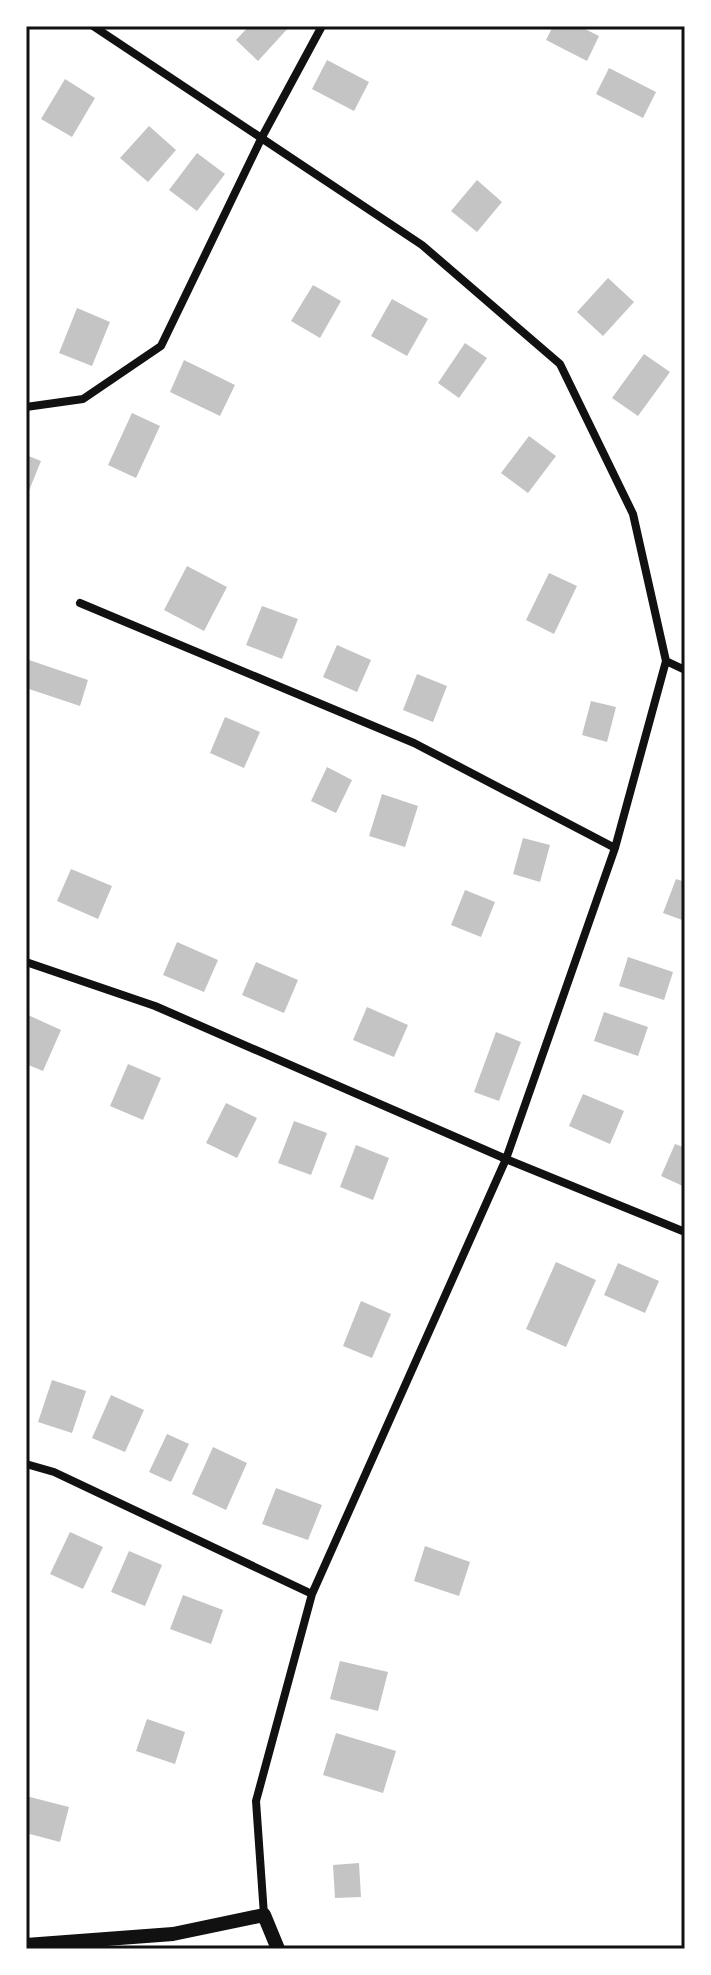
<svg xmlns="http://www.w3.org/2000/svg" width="711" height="1975" viewBox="0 0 711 1975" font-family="'Roboto Serif',serif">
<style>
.building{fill:#c4c4c4}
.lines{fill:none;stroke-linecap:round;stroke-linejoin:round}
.minor{stroke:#111;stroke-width:8}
.tertiary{stroke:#111;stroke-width:14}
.neatline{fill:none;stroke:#111;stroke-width:3}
</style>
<rect width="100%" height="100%" fill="#fff"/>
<path class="building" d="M 249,26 L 290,26 L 258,61 L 236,40 Z
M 553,26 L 579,26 L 599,36 L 587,61 L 546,40 Z
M 327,60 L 369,82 L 354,111 L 312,89 Z
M 609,68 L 656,92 L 643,118 L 596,94 Z
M 65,79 L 95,98 L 72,137 L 41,119 Z
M 149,126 L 176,150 L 148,182 L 120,158 Z
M 197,153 L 225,174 L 197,211 L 169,190 Z
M 477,180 L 502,202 L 477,232 L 451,211 Z
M 608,278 L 634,302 L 603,336 L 577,312 Z
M 313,285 L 341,301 L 320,338 L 291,321 Z
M 392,299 L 428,319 L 407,356 L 371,336 Z
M 77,308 L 110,322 L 92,366 L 59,353 Z
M 465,343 L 487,358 L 459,398 L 438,383 Z
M 644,354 L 670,372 L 638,416 L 612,398 Z
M 184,360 L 235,385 L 220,416 L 170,392 Z
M 132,413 L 160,426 L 136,478 L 108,465 Z
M 529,436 L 556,456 L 528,493 L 501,473 Z
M 26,455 L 41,461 L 26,498 Z
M 187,566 L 227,587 L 204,631 L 164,610 Z
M 549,573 L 577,586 L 554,634 L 526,620 Z
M 262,606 L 298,619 L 282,659 L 246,645 Z
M 337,645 L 371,660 L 357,692 L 323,677 Z
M 26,659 L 88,680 L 80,706 L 26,688 Z
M 417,674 L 447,686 L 433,722 L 403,710 Z
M 591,701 L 616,707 L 607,742 L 582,735 Z
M 225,717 L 260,732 L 244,768 L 210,753 Z
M 327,767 L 352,780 L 336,813 L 311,801 Z
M 382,794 L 418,806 L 405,847 L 369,836 Z
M 523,838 L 550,845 L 540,882 L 513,874 Z
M 71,869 L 112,886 L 98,919 L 57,901 Z
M 676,879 L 685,882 L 685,921 L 663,913 Z
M 465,890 L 495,902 L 481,937 L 451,925 Z
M 177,942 L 218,960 L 204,992 L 163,975 Z
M 628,957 L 673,972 L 664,1000 L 619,986 Z
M 256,962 L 298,980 L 284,1013 L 242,995 Z
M 367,1007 L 408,1025 L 394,1057 L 353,1040 Z
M 604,1012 L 648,1027 L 638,1056 L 594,1041 Z
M 28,1015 L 61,1030 L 43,1071 L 26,1064 L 26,1019 Z
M 496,1032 L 521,1042 L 499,1101 L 474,1092 Z
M 128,1064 L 161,1078 L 143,1120 L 110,1106 Z
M 583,1094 L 624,1111 L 610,1144 L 569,1126 Z
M 226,1103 L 257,1118 L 237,1158 L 206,1143 Z
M 294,1121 L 327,1133 L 311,1175 L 278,1163 Z
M 675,1144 L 685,1148 L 685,1187 L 661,1176 Z
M 356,1145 L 389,1158 L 373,1200 L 340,1187 Z
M 556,1262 L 596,1280 L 566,1347 L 526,1329 Z
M 618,1263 L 659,1281 L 645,1313 L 604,1295 Z
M 361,1301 L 391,1314 L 372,1358 L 343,1346 Z
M 52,1380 L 86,1391 L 72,1433 L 38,1422 Z
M 111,1395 L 144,1410 L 125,1452 L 92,1438 Z
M 167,1434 L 189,1444 L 171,1482 L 149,1472 Z
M 213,1447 L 247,1463 L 226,1510 L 192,1494 Z
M 276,1488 L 322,1505 L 308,1540 L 262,1524 Z
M 70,1532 L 103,1547 L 83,1589 L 50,1574 Z
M 425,1546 L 470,1562 L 459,1596 L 414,1581 Z
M 129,1551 L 162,1565 L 145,1606 L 111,1592 Z
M 183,1595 L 223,1610 L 211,1644 L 170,1629 Z
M 340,1661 L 388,1672 L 378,1711 L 330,1699 Z
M 147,1719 L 185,1732 L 175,1764 L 136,1751 Z
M 336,1733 L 396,1751 L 383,1793 L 323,1775 Z
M 26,1796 L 69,1807 L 60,1842 L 26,1833 Z
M 359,1863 L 361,1897 L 335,1898 L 333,1865 Z"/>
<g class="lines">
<path class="minor" d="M 93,26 L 422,245 L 560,364 L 633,514 L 666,661 L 615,848 L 506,1159 L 312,1594 L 256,1801 L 264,1915
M 26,407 L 83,399 L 161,346 L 262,137 L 322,26
M 80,603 L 414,743 L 615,848
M 666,661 L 685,670
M 26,962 L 155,1006 L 506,1159 L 685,1232
M 26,1464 L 54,1472 L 312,1594"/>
<path class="tertiary" d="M 26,1945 L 173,1934 L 264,1915 L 278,1949"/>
</g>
<rect width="711" height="1975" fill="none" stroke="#ffffff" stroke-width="56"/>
<rect x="28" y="28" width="655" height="1919" class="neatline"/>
</svg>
